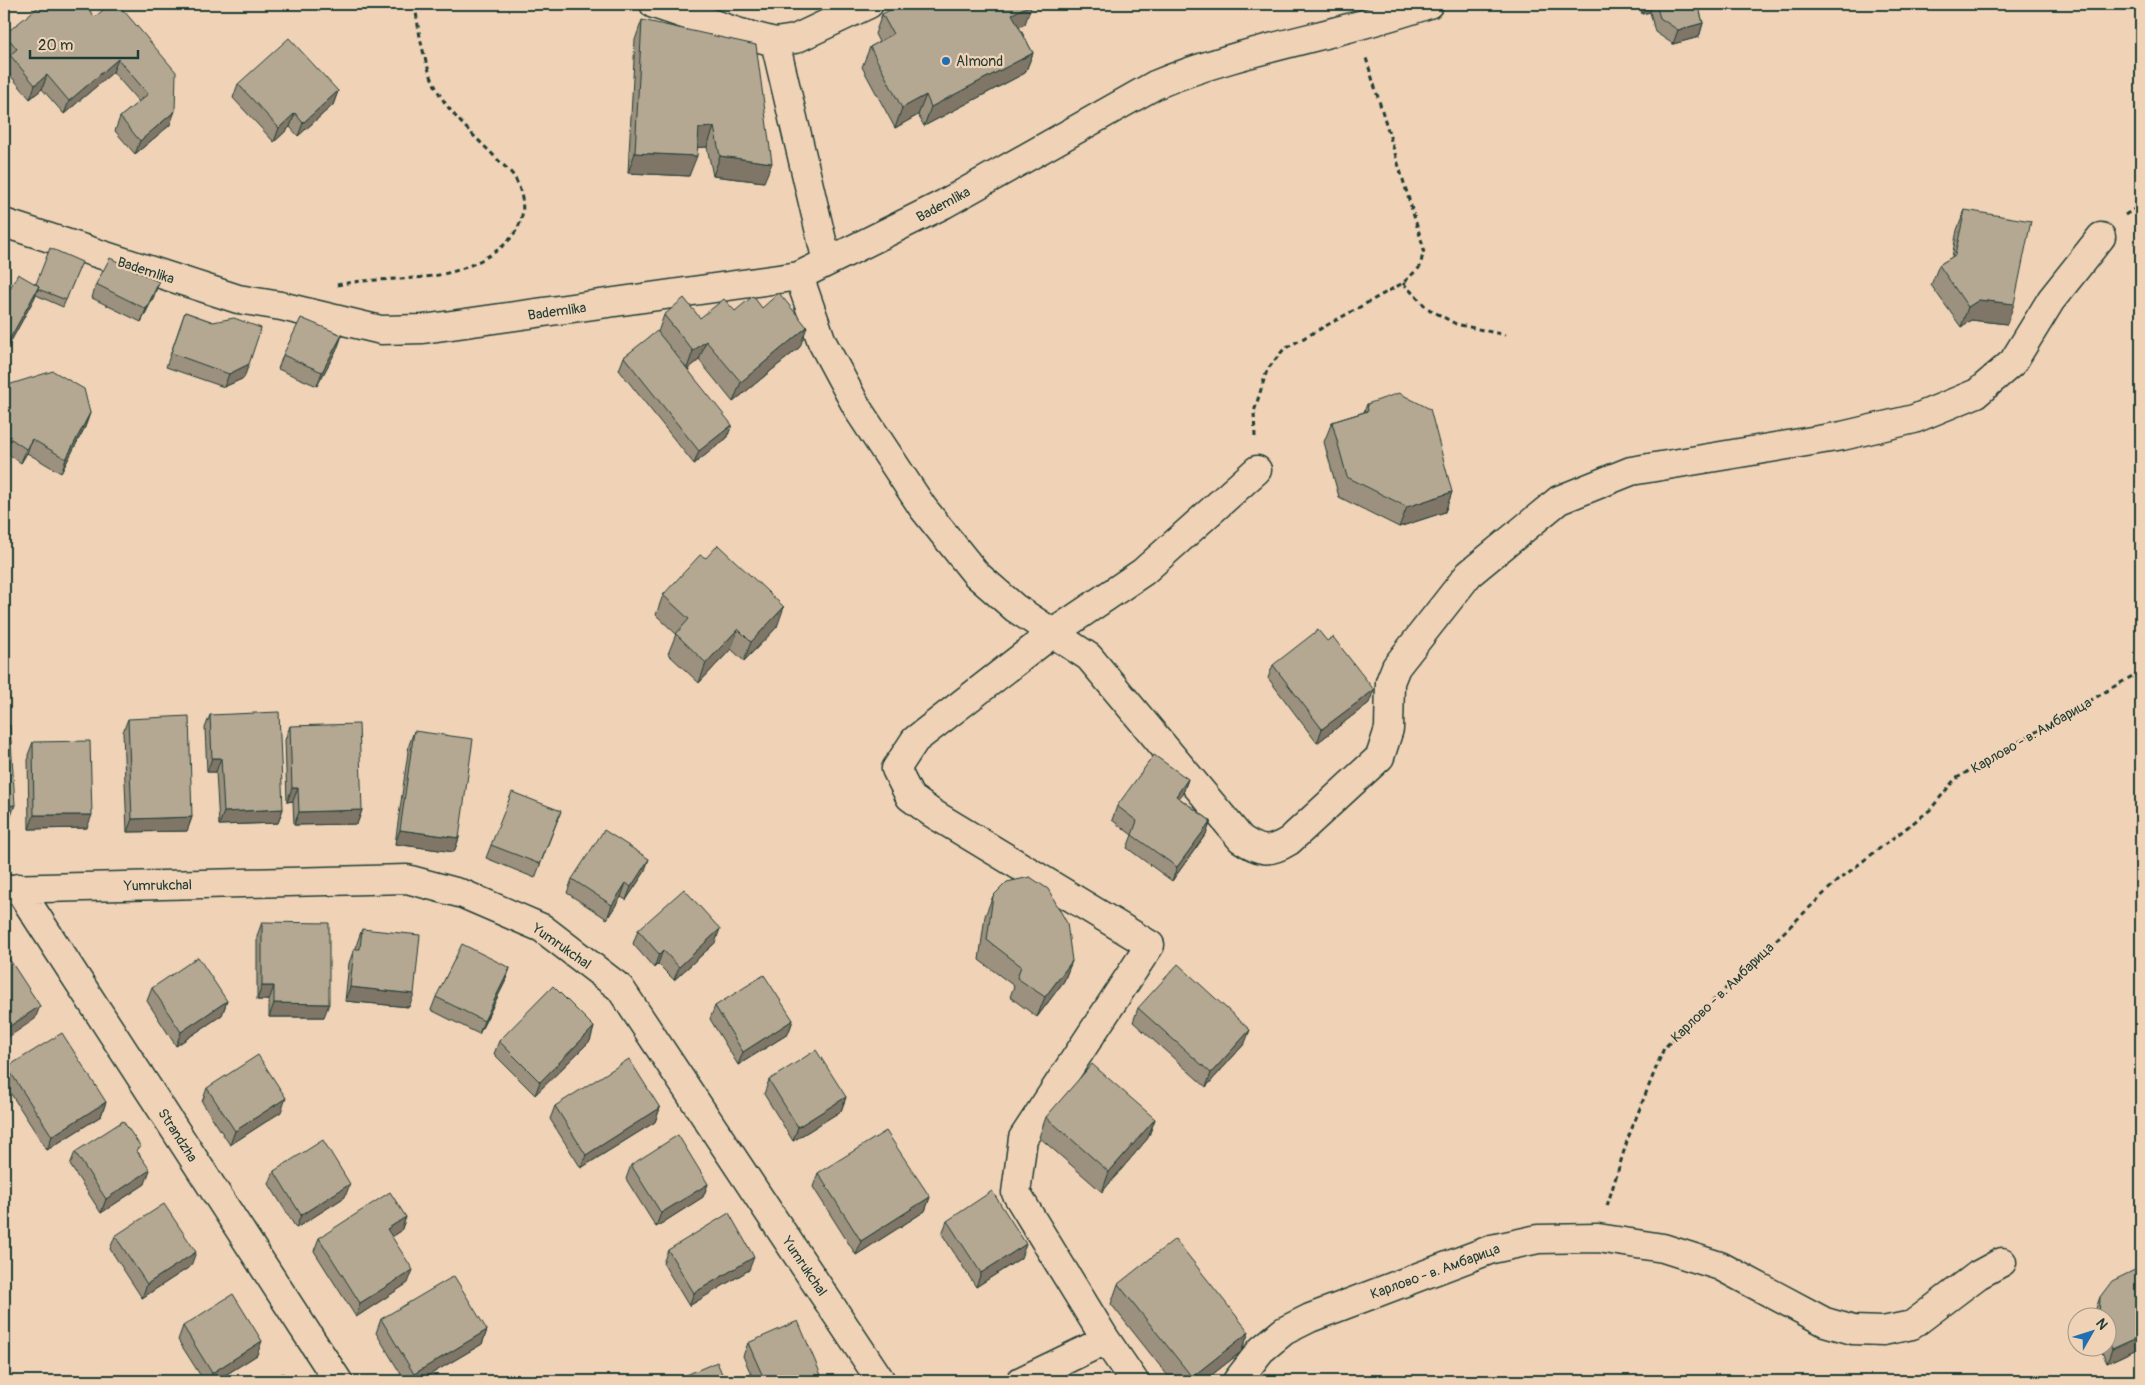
<svg xmlns="http://www.w3.org/2000/svg" width="2145" height="1385" viewBox="0 0 2145 1385" font-family="Pangolin,sans-serif">
<style>
.lines{fill:none;stroke-linecap:round;stroke-linejoin:round}
.street-casing{stroke:#1f3d34;stroke-width:31}
.path{stroke:#1f3d34;stroke-width:3;stroke-dasharray:5 4;stroke-linecap:butt}
.street{stroke:#f0d2b7;stroke-width:28}
.wall{fill:#9c907e;stroke:#1f3d34}
.shaded-wall{fill:#7f7667;stroke:#1f3d34}
.building{fill:#b5a893;stroke:#1f3d34}
.poi-dot{fill:#1f6fb2;stroke:#f0d2b7;stroke-width:2}
.labels{text-anchor:middle;stroke-width:4.5;stroke-linejoin:round;paint-order:stroke}
.poi-label{font-size:14px;fill:#1f3d34;stroke:#f0d2b7;text-anchor:start}
.street-label{font-size:14px;fill:#1f3d34;stroke:#f0d2b7}
</style>
<rect width="100%" height="100%" fill="#f0d2b7"/>
<filter id="ink" filterUnits="userSpaceOnUse"><feTurbulence type="fractalNoise" baseFrequency=".02" numOctaves="2"/><feDisplacementMap in="SourceGraphic" scale="10" xChannelSelector="R" yChannelSelector="G"/><feConvolveMatrix kernelMatrix="1 2 1 2 8 2 1 2 1" color-interpolation-filters="sRGB"/></filter>
<g filter="url(#ink)">
<g class="lines">
<defs>
<path id="street" d="M 654,4 L 737,32 L 775,42
M 4,223 L 238,299 L 281,306 L 381,330 L 423,329 L 799,276 L 944,204 L 1155,85 C 1243,48 1339,36 1429,4
M 827,262 L 775,42 L 795,39 L 869,4
M 799,276 L 822,342 L 859,411 L 923,508 L 976,574 L 1015,608 L 1089,657 L 1241,839 C 1260,851 1268,854 1289,841 L 1380,757 L 1389,729 L 1390,682 L 1396,667 L 1469,574 L 1559,500 L 1631,471 L 1842,436 L 1914,419 L 1977,393 L 2013,362 L 2051,300 L 2101,237
M 18,888 L 338,1381
M 4,889 L 407,879 L 463,894 L 542,928 L 620,988 L 881,1381
M 1106,1340 L 1134,1381
M 1021,1381 L 1106,1340 L 1016,1193 L 1023,1138 L 1150,945 L 932,813 L 910,797 L 896,769 L 915,740 L 1053,633 L 1143,572 L 1257,470
M 1237,1381 L 1261,1350 L 1284,1331 L 1310,1318 L 1492,1249 L 1538,1239 L 1598,1238 L 1663,1248 L 1720,1266 L 1825,1322 L 1853,1330 L 1883,1331 L 1912,1325 L 1978,1275 L 2002,1262"/>
</defs>
<use href="#street" class="street-casing"/>
<path class="path" d="M 2125,215 L 2141,205
M 1403,283 L 1427,308 L 1456,324 L 1505,335
M 337,285 C 376,276 420,283 458,270 C 499,255 539,229 516,180 C 513,173 504,166 498,160 C 478,139 455,120 440,95 C 424,67 419,35 415,4
M 1255,437 L 1254,412 L 1267,370 L 1284,349 L 1403,283 L 1420,267 L 1424,249 L 1366,58
M 1607,1206 L 1628,1138 L 1664,1048 L 1837,881 L 1930,810 L 1955,779 L 2141,671"/>
<use href="#street" class="street"/>
</g>
<path class="wall" d="M 84,4 L 170,125 L 135,154 L 115,131 L 120,117 L 139,102 L 113,72 L 64,114 L 42,89 L 30,99 L 5,69 L 9,58 L 4,52 L 4,39 L 5,34 Z
M 1639,4 L 1698,4 L 1703,23 L 1699,37 L 1673,44 L 1655,32 L 1650,12 L 1642,14 Z
M 882,14 L 1025,24 L 1019,27 L 1033,53 L 1025,73 L 924,126 L 918,115 L 895,128 L 862,67 L 870,47 L 879,42 L 875,34 Z
M 642,20 L 764,182 L 713,176 L 707,147 L 697,147 L 689,176 L 628,173 L 635,40 Z
M 238,84 L 338,91 L 333,105 L 298,136 L 290,127 L 274,142 L 233,98 Z
M 1965,210 L 2007,324 L 1971,320 L 1961,327 L 1931,285 L 1939,265 L 1952,257 L 1957,230 Z
M 79,268 L 63,307 L 36,295 L 4,354 L 4,299 L 36,284 Z
M 96,284 L 154,296 L 141,322 L 92,298 Z
M 762,308 L 800,347 L 733,402 L 699,360 L 688,369 L 727,438 L 694,464 L 619,370 L 624,357 L 658,332 L 664,315 L 700,318 L 735,311 Z
M 185,312 L 213,322 L 244,378 L 224,387 L 166,367 Z
M 342,335 L 337,349 L 317,386 L 278,369 L 283,355 Z
M 4,396 L 90,413 L 85,427 L 61,473 L 27,453 L 21,463 L 4,451 Z
M 1367,404 L 1452,492 L 1445,512 L 1399,527 L 1339,497 L 1324,442 L 1332,422 L 1364,412 Z
M 663,595 L 777,627 L 744,661 L 731,649 L 699,683 L 668,654 L 676,634 L 656,615 Z
M 1273,665 L 1369,703 L 1317,743 L 1268,678 Z
M 210,715 L 283,809 L 278,823 L 219,825 L 216,772 L 207,772 L 205,728 Z
M 128,719 L 192,817 L 187,831 L 127,832 L 123,732 Z
M 290,726 L 362,810 L 357,824 L 294,825 L 293,801 L 287,802 L 285,740 Z
M 414,731 L 459,838 L 454,852 L 395,844 L 409,745 Z
M 33,742 L 87,828 L 29,829 L 28,755 Z
M 1188,779 L 1183,793 L 1179,798 L 1211,821 L 1206,834 L 1172,881 L 1127,848 L 1132,835 L 1112,820 L 1117,806 Z
M 561,811 L 535,878 L 486,858 L 491,845 Z
M 644,873 L 626,900 L 621,897 L 607,919 L 567,893 L 572,879 Z
M 993,896 L 1072,961 L 1064,981 L 1037,1017 L 1010,997 L 1014,986 L 979,960 L 985,916 Z
M 262,922 L 324,1017 L 269,1017 L 269,1000 L 257,1000 L 257,936 Z
M 362,929 L 409,1007 L 345,1001 L 349,963 L 354,949 L 356,949 L 357,943 Z
M 638,930 L 715,943 L 674,980 L 658,964 L 654,968 L 633,944 Z
M 510,968 L 505,982 L 479,1034 L 431,1010 L 436,997 Z
M 152,988 L 227,1001 L 222,1015 L 176,1046 L 147,1001 Z
M 715,1006 L 793,1020 L 788,1034 L 738,1065 L 710,1019 Z
M 1138,1008 L 1245,1043 L 1206,1087 L 1133,1022 Z
M 594,1027 L 590,1041 L 535,1095 L 494,1054 L 499,1041 Z
M 7,1067 L 106,1102 L 101,1116 L 47,1150 L 4,1083 L 4,1077 Z
M 769,1080 L 846,1097 L 841,1111 L 793,1141 L 764,1094 Z
M 207,1088 L 281,1112 L 230,1145 L 202,1102 Z
M 555,1106 L 660,1108 L 655,1122 L 581,1168 L 550,1119 Z
M 1046,1117 L 1155,1119 L 1148,1138 L 1102,1192 L 1039,1137 Z
M 75,1152 L 139,1153 L 145,1184 L 101,1213 L 70,1165 Z
M 631,1165 L 708,1184 L 703,1197 L 656,1227 L 626,1179 Z
M 274,1171 L 345,1197 L 296,1228 L 269,1184 Z
M 818,1173 L 930,1197 L 925,1211 L 856,1255 L 813,1187 Z
M 406,1217 L 401,1231 L 392,1237 L 408,1283 L 356,1317 L 314,1251 L 319,1238 Z
M 947,1221 L 1021,1258 L 976,1287 L 942,1234 Z
M 115,1236 L 191,1266 L 142,1298 L 110,1249 Z
M 668,1250 L 749,1270 L 689,1306 L 663,1263 Z
M 2141,1267 L 2141,1347 L 2107,1363 L 2100,1348 L 2108,1348 L 2108,1318 L 2095,1318 L 2095,1311 L 2100,1297 Z
M 1118,1284 L 1249,1332 L 1241,1352 L 1204,1381 L 1172,1381 L 1111,1304 Z
M 381,1319 L 487,1330 L 482,1344 L 419,1381 L 405,1381 L 376,1333 Z
M 183,1326 L 257,1355 L 216,1381 L 204,1381 L 178,1340 Z
M 748,1343 L 819,1381 L 754,1381 L 743,1356 Z"/>
<path class="shaded-wall" d="M 1032,4 L 1025,24 L 1004,34 L 1012,14 Z
M 1646,4 L 1653,4 L 1650,12 L 1642,14 Z
M 1703,23 L 1699,37 L 1673,44 L 1678,30 Z
M 1033,53 L 1025,73 L 924,126 L 931,107 Z
M 118,59 L 113,72 L 64,114 L 69,101 Z
M 47,75 L 42,89 L 30,99 L 35,85 Z
M 338,91 L 333,105 L 298,136 L 303,123 Z
M 926,95 L 918,115 L 895,128 L 902,108 Z
M 175,111 L 170,125 L 135,154 L 140,141 Z
M 295,113 L 290,127 L 274,142 L 279,128 Z
M 714,127 L 707,147 L 692,148 L 699,128 Z
M 635,153 L 697,156 L 689,176 L 628,173 Z
M 720,156 L 772,163 L 764,182 L 713,176 Z
M 159,282 L 154,296 L 141,322 L 146,309 Z
M 39,286 L 34,299 L 4,354 L 7,344 Z
M 1979,300 L 2014,304 L 2007,324 L 1971,320 L 1961,327 L 1968,307 Z
M 807,327 L 800,347 L 733,402 L 741,382 Z
M 342,335 L 337,349 L 317,386 L 322,372 Z
M 706,341 L 699,360 L 686,371 L 693,351 Z
M 249,364 L 244,378 L 224,387 L 229,374 Z
M 90,413 L 85,427 L 61,473 L 66,459 Z
M 732,425 L 727,438 L 694,464 L 699,451 Z
M 32,439 L 27,453 L 21,463 L 26,449 Z
M 1452,492 L 1445,512 L 1399,527 L 1407,507 Z
M 784,607 L 777,627 L 744,661 L 751,642 Z
M 738,629 L 731,649 L 699,683 L 706,663 Z
M 1374,690 L 1369,703 L 1317,743 L 1322,729 Z
M 212,758 L 221,758 L 216,772 L 207,772 Z
M 1188,779 L 1183,793 L 1171,809 L 1176,796 Z
M 292,788 L 298,788 L 293,801 L 287,802 Z
M 15,805 L 10,819 L 4,819 L 4,806 Z
M 283,809 L 278,823 L 219,825 L 224,812 Z
M 362,810 L 357,824 L 294,825 L 299,812 Z
M 34,815 L 92,815 L 87,828 L 29,829 Z
M 192,817 L 187,831 L 127,832 L 132,819 Z
M 1211,821 L 1206,834 L 1172,881 L 1177,867 Z
M 400,830 L 459,838 L 454,852 L 395,844 Z
M 649,859 L 644,873 L 626,900 L 631,887 Z
M 626,883 L 621,897 L 607,919 L 612,905 Z
M 720,929 L 715,943 L 674,980 L 679,967 Z
M 663,950 L 658,964 L 654,968 L 659,954 Z
M 1072,961 L 1064,981 L 1037,1017 L 1045,997 Z
M 510,968 L 505,982 L 479,1034 L 484,1021 Z
M 262,986 L 274,986 L 269,1000 L 257,1000 Z
M 350,987 L 414,994 L 409,1007 L 345,1001 Z
M 227,1001 L 222,1015 L 176,1046 L 181,1032 Z
M 274,1003 L 329,1004 L 324,1017 L 269,1017 Z
M 40,1006 L 35,1019 L 4,1040 L 4,1030 Z
M 793,1020 L 788,1034 L 738,1065 L 743,1052 Z
M 594,1027 L 590,1041 L 535,1095 L 540,1082 Z
M 1250,1030 L 1245,1043 L 1206,1087 L 1211,1073 Z
M 846,1097 L 841,1111 L 793,1141 L 798,1127 Z
M 286,1098 L 281,1112 L 230,1145 L 235,1131 Z
M 106,1102 L 101,1116 L 47,1150 L 52,1136 Z
M 660,1108 L 655,1122 L 581,1168 L 586,1155 Z
M 1155,1119 L 1148,1138 L 1102,1192 L 1109,1172 Z
M 150,1170 L 145,1184 L 101,1213 L 106,1199 Z
M 350,1184 L 345,1197 L 296,1228 L 301,1215 Z
M 708,1184 L 703,1197 L 656,1227 L 661,1213 Z
M 930,1197 L 925,1211 L 856,1255 L 861,1241 Z
M 406,1217 L 401,1231 L 382,1243 L 387,1229 Z
M 1026,1244 L 1021,1258 L 976,1287 L 981,1273 Z
M 196,1252 L 191,1266 L 142,1298 L 147,1284 Z
M 754,1257 L 749,1270 L 689,1306 L 694,1293 Z
M 413,1270 L 408,1283 L 356,1317 L 360,1303 Z
M 487,1330 L 482,1344 L 419,1381 L 411,1381 L 414,1374 Z
M 1249,1332 L 1241,1352 L 1204,1381 L 1190,1381 L 1192,1377 Z
M 2141,1336 L 2141,1347 L 2107,1363 L 2112,1349 Z
M 262,1341 L 257,1355 L 216,1381 L 209,1381 L 212,1373 Z
M 821,1375 L 819,1381 L 806,1381 Z"/>
<path class="building" d="M 42,4 L 84,4 L 95,17 L 110,4 L 118,4 L 176,72 L 175,111 L 140,141 L 120,117 L 148,94 L 118,59 L 69,101 L 47,75 L 35,85 L 10,55 L 17,49 L 5,34 Z
M 902,4 L 1032,4 L 1012,14 L 1033,53 L 931,107 L 926,95 L 902,108 L 870,47 L 893,34 L 882,14 Z
M 1656,4 L 1698,4 L 1703,23 L 1678,30 L 1660,18 Z
M 642,20 L 756,45 L 772,163 L 720,156 L 714,127 L 699,128 L 697,156 L 635,153 Z
M 289,38 L 338,91 L 303,123 L 295,113 L 279,128 L 238,84 Z
M 1965,210 L 2031,221 L 2014,304 L 1979,300 L 1968,307 L 1939,265 L 1955,255 Z
M 50,248 L 82,262 L 66,300 L 38,289 L 39,286 L 36,284 Z
M 110,258 L 159,282 L 146,309 L 96,284 Z
M 18,274 L 39,286 L 7,344 L 4,342 L 4,299 Z
M 779,293 L 807,327 L 741,382 L 706,341 L 693,351 L 664,315 L 684,298 L 700,318 L 724,299 L 735,311 L 753,296 L 762,308 Z
M 185,312 L 213,322 L 234,318 L 261,328 L 249,364 L 229,374 L 171,353 Z
M 301,318 L 342,335 L 322,372 L 283,355 Z
M 657,331 L 732,425 L 699,451 L 624,357 Z
M 53,371 L 84,389 L 90,413 L 66,459 L 32,439 L 26,449 L 4,434 L 4,396 L 11,384 Z
M 1399,393 L 1430,409 L 1452,492 L 1407,507 L 1347,477 L 1332,422 L 1368,411 L 1367,404 Z
M 718,545 L 784,607 L 751,642 L 738,629 L 706,663 L 676,634 L 689,619 L 663,595 L 700,555 L 706,558 Z
M 1318,630 L 1327,641 L 1333,637 L 1374,690 L 1322,729 L 1273,665 Z
M 279,712 L 283,809 L 224,812 L 221,758 L 212,758 L 210,715 Z
M 189,716 L 192,817 L 132,819 L 128,719 Z
M 359,724 L 362,810 L 299,812 L 298,788 L 292,788 L 290,726 Z
M 10,725 L 15,805 L 4,806 L 4,726 Z
M 414,731 L 473,739 L 459,838 L 400,830 Z
M 90,741 L 92,815 L 34,815 L 33,742 Z
M 1154,755 L 1188,779 L 1176,796 L 1211,821 L 1177,867 L 1132,835 L 1137,821 L 1117,806 Z
M 512,792 L 561,811 L 540,864 L 491,845 Z
M 604,830 L 649,859 L 631,887 L 626,883 L 612,905 L 572,879 Z
M 1030,877 L 1048,889 L 1067,923 L 1072,961 L 1045,997 L 1017,978 L 1021,966 L 987,940 L 993,896 L 1007,882 Z
M 684,889 L 720,929 L 679,967 L 663,950 L 659,954 L 638,930 Z
M 262,922 L 329,923 L 329,1004 L 274,1003 L 274,986 L 262,986 Z
M 362,929 L 420,935 L 414,994 L 350,987 L 354,949 L 360,949 Z
M 462,944 L 510,968 L 484,1021 L 436,997 Z
M 4,951 L 40,1006 L 4,1030 Z
M 198,957 L 227,1001 L 181,1032 L 152,988 Z
M 1178,964 L 1250,1030 L 1211,1073 L 1138,1008 Z
M 764,975 L 793,1020 L 743,1052 L 715,1006 Z
M 553,986 L 594,1027 L 540,1082 L 499,1041 Z
M 62,1033 L 106,1102 L 52,1136 L 7,1067 Z
M 816,1050 L 846,1097 L 798,1127 L 769,1080 Z
M 258,1055 L 286,1098 L 235,1131 L 207,1088 Z
M 629,1059 L 660,1108 L 586,1155 L 555,1106 Z
M 1092,1064 L 1155,1119 L 1109,1172 L 1046,1117 Z
M 123,1121 L 141,1147 L 136,1150 L 150,1170 L 106,1199 L 75,1152 Z
M 886,1131 L 930,1197 L 861,1241 L 818,1173 Z
M 678,1135 L 708,1184 L 661,1213 L 631,1165 Z
M 323,1140 L 350,1184 L 301,1215 L 274,1171 Z
M 992,1191 L 1026,1244 L 981,1273 L 947,1221 Z
M 390,1192 L 406,1217 L 387,1229 L 413,1270 L 360,1303 L 319,1238 Z
M 164,1204 L 196,1252 L 147,1284 L 115,1236 Z
M 729,1213 L 754,1257 L 694,1293 L 668,1250 Z
M 1175,1239 L 1249,1332 L 1192,1377 L 1118,1284 Z
M 2141,1267 L 2141,1336 L 2112,1349 L 2108,1339 L 2108,1318 L 2099,1318 L 2100,1297 L 2112,1281 Z
M 454,1276 L 487,1330 L 414,1374 L 381,1319 Z
M 233,1294 L 262,1341 L 212,1373 L 183,1326 Z
M 798,1321 L 821,1375 L 806,1381 L 765,1381 L 748,1343 Z
M 717,1362 L 725,1381 L 672,1381 Z
M 283,1373 L 288,1381 L 271,1381 Z"/>
</g>
<circle class="poi-dot" cx="946" cy="61" r="5"/>
<g class="labels">
<g class="poi-label">
<text x="956" y="66">Almond</text>
</g>
<g class="street-label">
<text transform="translate(943 204) rotate(-28)" y="5">Bademlika</text>
<text transform="translate(146 270) rotate(18)" y="5">Bademlika</text>
<text transform="translate(557 311) rotate(-8)" y="5">Bademlika</text>
<text transform="translate(2031 735) rotate(-30)" y="5">Карлово - в. Амбарица</text>
<text transform="translate(158 885) rotate(-1)" y="5">Yumrukchal</text>
<text transform="translate(562 946) rotate(35)" y="5">Yumrukchal</text>
<text transform="translate(1722 992) rotate(-44)" y="5">Карлово - в. Амбарица</text>
<text transform="translate(178 1135) rotate(57)" y="5">Strandzha</text>
<text transform="translate(805 1266) rotate(56)" y="5">Yumrukchal</text>
<text transform="translate(1435 1271) rotate(-20)" y="5">Карлово - в. Амбарица</text>
</g>
</g>
<rect width="2145" height="1385" fill="none" stroke="#f0d2b7" stroke-width="20"/>
<rect x="10" y="10" width="2125" height="1365" fill="none" stroke="#1f3d34" stroke-width="2" filter="url(#ink)"/>
<g transform="translate(2092 1332) rotate(51)"><circle r="24" fill="#f0d2b7" stroke="#9c9683"/>
<path d="M0-4L9 19L0 12L-9 19Z" fill="#1f6fb2"/>
<text y="-8" font-size="14" font-weight="bold" text-anchor="middle" fill="#1f3d34">N</text>
</g>
<path d="M30 50v8h108v-8" fill="none" stroke="#1f3d34" stroke-width="2.5"/>
<text x="38" y="50" font-size="15" fill="#1f3d34" stroke="#f0d2b7" stroke-width="4" paint-order="stroke">20 m</text>
</svg>
